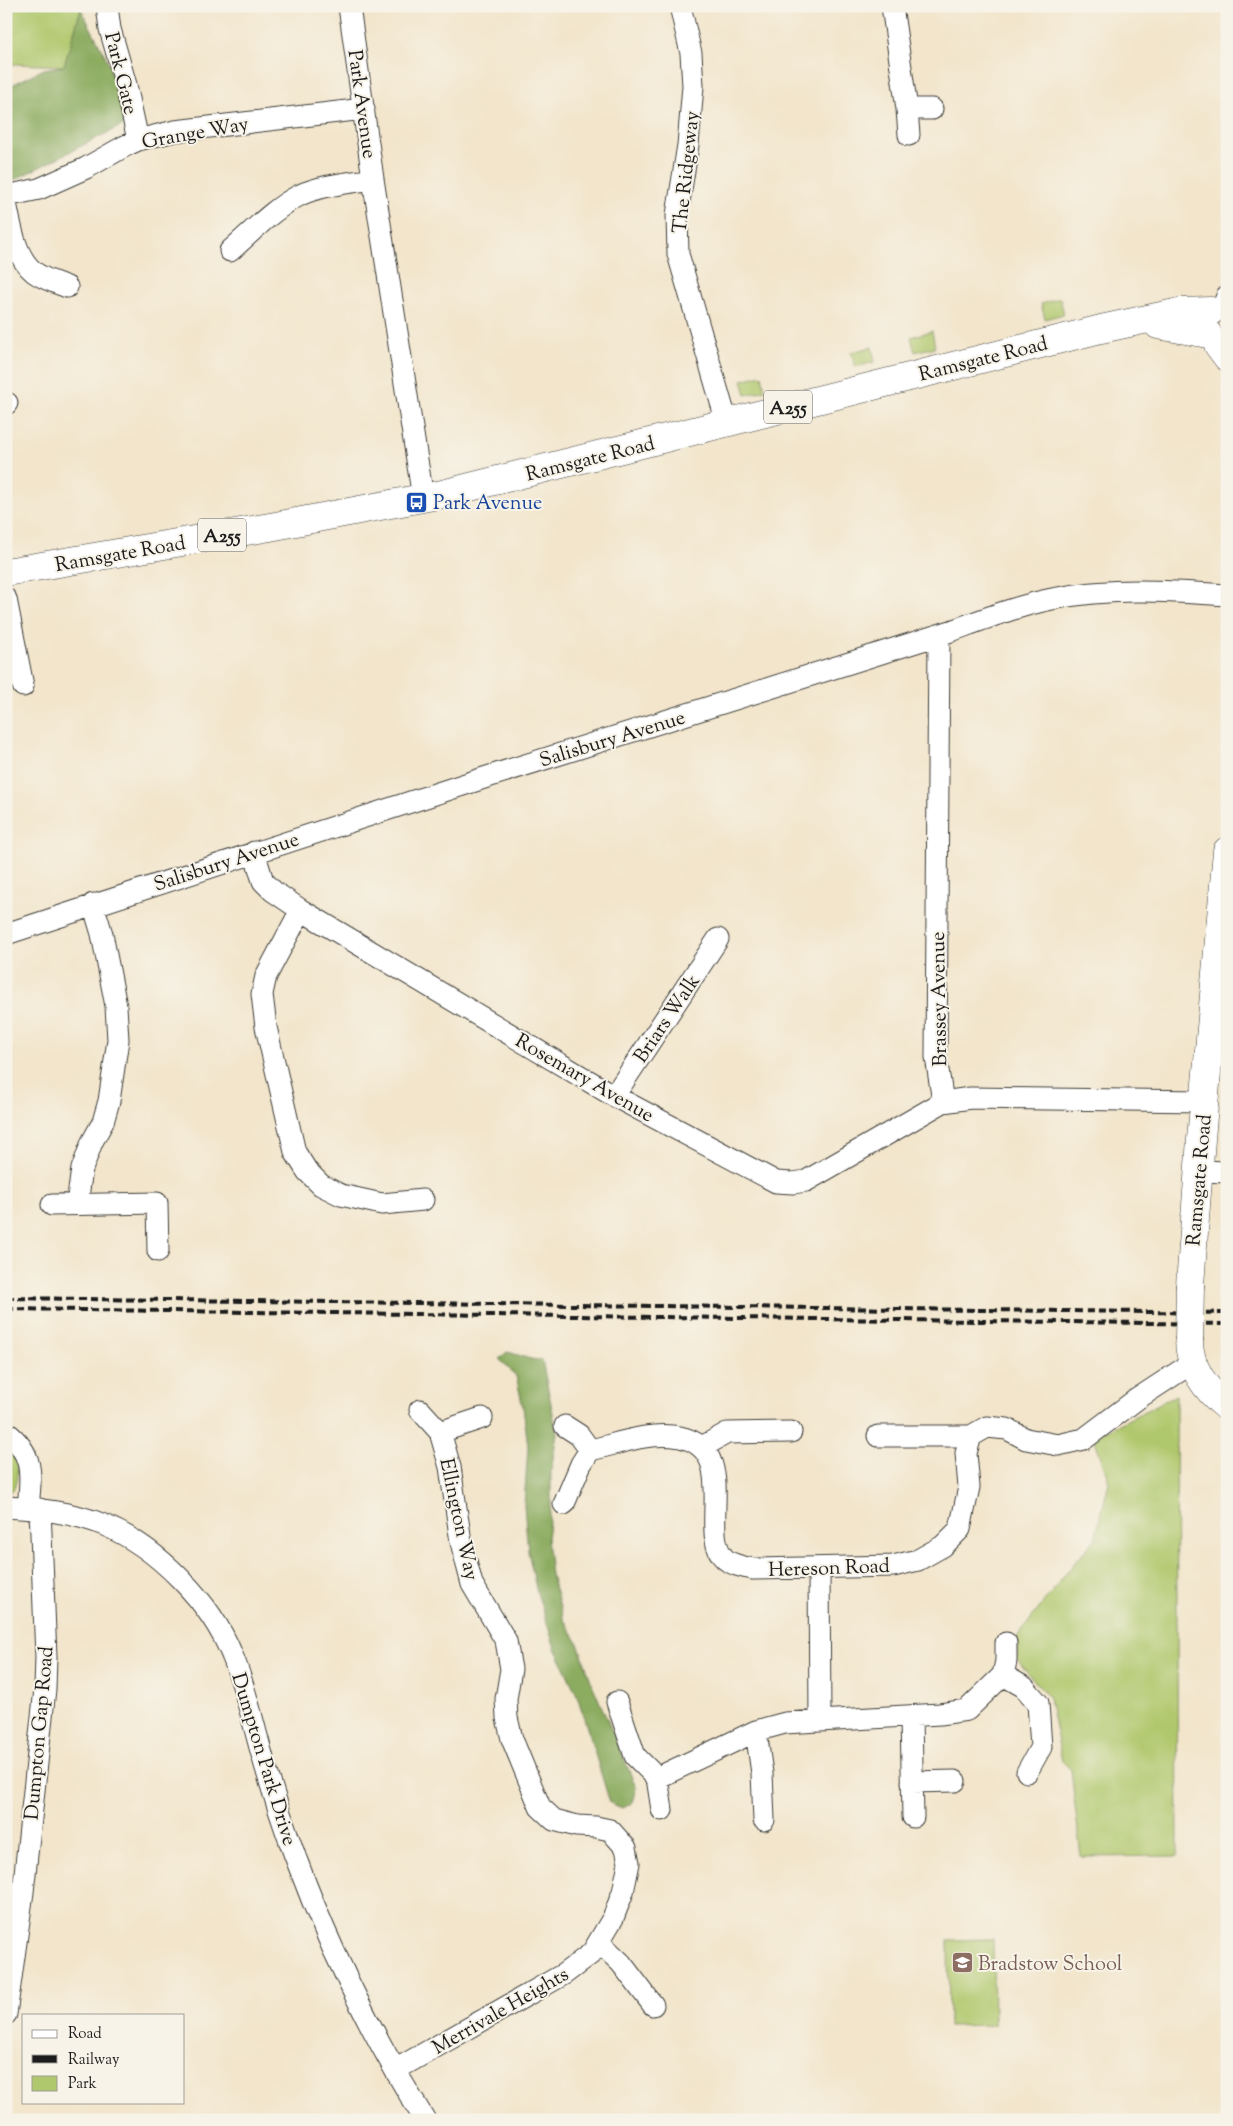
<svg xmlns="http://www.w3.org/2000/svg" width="1233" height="2126" viewBox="0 0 1233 2126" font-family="'Sorts Mill Goudy',serif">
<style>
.green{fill:#b0c86d;stroke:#667244}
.forest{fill:#8cac60;stroke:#54643e}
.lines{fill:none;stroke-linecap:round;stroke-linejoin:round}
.minor-casing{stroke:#3c3a36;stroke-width:23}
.major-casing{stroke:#3c3a36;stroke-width:29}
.minor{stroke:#fff;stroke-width:21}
.major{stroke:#fff;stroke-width:28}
.rail{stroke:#1c1c1c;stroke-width:4;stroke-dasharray:8 4;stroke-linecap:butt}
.major-bridge-casing{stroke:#3c3a36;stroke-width:29;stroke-linecap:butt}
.major-bridge{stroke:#fff;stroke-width:28}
.labels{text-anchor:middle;stroke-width:4;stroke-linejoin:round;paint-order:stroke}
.shield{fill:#f7f3e8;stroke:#5e5c59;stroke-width:1}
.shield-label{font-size:19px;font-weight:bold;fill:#1c1c1c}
.street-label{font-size:20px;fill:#1c1c1c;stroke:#f7f3e8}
.transit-label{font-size:20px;fill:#164399;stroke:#f7f3e8;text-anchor:start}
.education-label{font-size:20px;fill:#785e54;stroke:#f7f3e8;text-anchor:start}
</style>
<rect width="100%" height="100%" fill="#f7f3e8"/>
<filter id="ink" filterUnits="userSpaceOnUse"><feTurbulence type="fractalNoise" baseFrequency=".02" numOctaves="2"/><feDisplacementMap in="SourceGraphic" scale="10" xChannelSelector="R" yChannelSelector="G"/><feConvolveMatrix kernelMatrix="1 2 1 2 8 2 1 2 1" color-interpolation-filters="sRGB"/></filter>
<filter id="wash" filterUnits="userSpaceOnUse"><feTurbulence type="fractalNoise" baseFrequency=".0096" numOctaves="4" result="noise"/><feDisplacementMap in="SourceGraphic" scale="20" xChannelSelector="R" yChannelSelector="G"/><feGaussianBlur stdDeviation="1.12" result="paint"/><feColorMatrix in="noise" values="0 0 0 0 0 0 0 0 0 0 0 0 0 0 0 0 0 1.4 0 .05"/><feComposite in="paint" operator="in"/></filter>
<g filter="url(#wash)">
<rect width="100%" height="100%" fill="#f2e5cb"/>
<path class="green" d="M 6,6 L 82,6 L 64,66 L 15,64 L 6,67 Z
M 1060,298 L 1064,314 L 1045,319 L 1041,304 Z
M 932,331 L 935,347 L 915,352 L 911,337 Z
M 872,347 L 875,362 L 855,367 L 851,352 Z
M 762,375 L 765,390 L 746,395 L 742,380 Z
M 1176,1395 L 1178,1856 L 1081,1857 L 1071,1770 L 1062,1761 L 1049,1698 L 1017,1660 L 1017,1637 L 1075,1562 L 1095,1539 L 1109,1482 L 1094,1437 Z
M 6,1443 C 19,1460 20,1469 14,1489 L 6,1494 Z
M 993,1939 L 994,2025 L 949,2026 L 948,1940 Z"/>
<path class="forest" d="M 81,9 L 108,61 L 125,124 L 6,184 L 6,88 L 44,69 L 64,66 Z
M 507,1352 C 522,1355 526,1360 542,1360 L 557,1433 L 551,1471 L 551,1505 L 547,1539 L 551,1575 L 563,1618 L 578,1643 L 592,1684 L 636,1787 L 632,1803 L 622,1808 L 610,1803 L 577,1695 L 555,1648 L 537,1593 L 528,1551 L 524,1506 L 528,1446 L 523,1407 L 516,1376 L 499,1359 Z"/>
</g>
<g filter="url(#ink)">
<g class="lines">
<defs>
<path id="minor" d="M 107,6 L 110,29 L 126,85 L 138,140
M 349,6 L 373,179 L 423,498
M 680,6 L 691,53 L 693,86 L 688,145 L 677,215 L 678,254 L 727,423
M 892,6 L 907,109 L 909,135
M 907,109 L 932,109
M 6,196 L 39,189 L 86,168 L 125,146 L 138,140 L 175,131 L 364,109
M 6,203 C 11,226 15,257 34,272 C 43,279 57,283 67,287
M 230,251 C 252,232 274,208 300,195 C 322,185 349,183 373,179
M 1224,304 L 1227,296
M 6,404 L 7,403
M 6,599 L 23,686
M 939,635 L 936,1057 L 943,1102
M 254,852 L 263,881 L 273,891 L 301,910 L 614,1096 L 776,1182 L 793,1183 L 806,1181 L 943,1102 L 971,1098 L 1204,1101
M 301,910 L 266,976 L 262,994 L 266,1027 L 295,1152 L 307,1171 L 321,1185 L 341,1195 L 382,1204 L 423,1200
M 6,934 L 484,778 L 951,631 C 984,619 1017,606 1052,599 C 1110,587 1168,591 1227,595
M 614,1096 L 718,939
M 1199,1171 L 1227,1172
M 77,1204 L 82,1169 L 92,1142 L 103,1122 L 109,1101 L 118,1040 L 116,1006 L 102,934 L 93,904
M 52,1205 L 157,1203 L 158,1251
M 420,1410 L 440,1432 L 482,1418
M 6,1432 C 35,1454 31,1476 28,1508
M 878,1436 L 971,1436
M 702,1447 L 727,1433 L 791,1432
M 590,1450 C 618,1444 650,1431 680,1437 C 742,1450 697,1534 725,1559 C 732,1565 744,1567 753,1569 L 893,1566 L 918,1560 L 943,1546 L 960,1529 L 969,1487 L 966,1453 L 971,1436 L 987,1427 L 1007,1429 L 1026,1439 L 1058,1445 L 1084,1439 L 1137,1399 L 1192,1363
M 564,1504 L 581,1464 L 590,1450 L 579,1435 L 565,1426
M 6,1507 C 39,1509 73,1512 104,1525 C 157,1547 211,1602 232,1655 C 247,1690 254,1729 265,1765 C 274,1796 284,1826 295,1856 C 329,1948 373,2037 425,2120
M 819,1568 L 820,1721
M 1003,1675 L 1024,1687 L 1038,1703 L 1041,1747 L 1027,1772
M 617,1702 L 635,1756 L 657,1778 L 662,1810
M 911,1716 L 913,1817
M 756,1731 L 762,1773 L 764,1820
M 657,1778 L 756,1731 L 785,1723 L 940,1714 L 967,1710 L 1003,1675 L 1006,1661 L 1006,1643
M 912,1782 L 955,1781
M 599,1942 L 621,1963 L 653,2005
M 6,2014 L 23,1892 L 45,1689 L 46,1657 L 40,1509
M 395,2070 L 564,1974 L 592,1953 L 613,1918 L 623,1892 L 629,1863 L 626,1848 L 610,1830 L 596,1827 L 577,1826 L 554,1820 L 540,1807 L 512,1739 L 507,1718 L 506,1699 L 511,1669 L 506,1641 L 472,1584 L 461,1542 L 450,1467 L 440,1432"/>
<path id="major" d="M 1158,325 L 1208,334
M 1218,345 L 1227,357
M 6,572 L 270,527 L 438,495 L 1101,329 L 1180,312 L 1211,311
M 1190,1285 L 1201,1139 L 1227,851
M 1189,1340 C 1189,1367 1206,1390 1227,1407"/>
</defs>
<use href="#minor" class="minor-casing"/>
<use href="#major" class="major-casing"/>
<use href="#minor" class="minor"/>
<use href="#major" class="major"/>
<path class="rail" d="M 6,1298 L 1227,1313
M 6,1309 L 1227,1324"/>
<defs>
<path id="major-bridge" d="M 1189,1340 L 1190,1285"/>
</defs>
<use href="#major-bridge" class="major-bridge-casing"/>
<use href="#major-bridge" class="major-bridge"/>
</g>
</g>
<defs>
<symbol id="bus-square" viewBox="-11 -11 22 22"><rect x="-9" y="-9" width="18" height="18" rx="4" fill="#1a4fb4" stroke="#f7f3e8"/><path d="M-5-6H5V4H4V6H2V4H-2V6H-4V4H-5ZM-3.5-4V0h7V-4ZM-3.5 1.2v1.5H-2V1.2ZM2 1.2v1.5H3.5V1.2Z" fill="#fff"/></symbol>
<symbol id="school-square" viewBox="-11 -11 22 22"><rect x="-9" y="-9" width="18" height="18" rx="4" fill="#8d6e63" stroke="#f7f3e8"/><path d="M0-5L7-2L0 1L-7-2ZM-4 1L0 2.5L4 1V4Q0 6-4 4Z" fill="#fff"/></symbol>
</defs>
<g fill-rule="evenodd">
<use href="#bus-square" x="404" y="490" width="25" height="25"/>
<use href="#school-square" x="950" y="1950" width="25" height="25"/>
</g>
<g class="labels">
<g class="shield">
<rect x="764" y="390.5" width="48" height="33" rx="4"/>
<rect x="198" y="518.5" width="48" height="33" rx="4"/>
</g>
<g class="shield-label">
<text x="788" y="414">A255</text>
<text x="222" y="542">A255</text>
</g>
<g class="street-label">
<text transform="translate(122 73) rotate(76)" y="7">Park Gate</text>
<text transform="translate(363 104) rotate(82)" y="7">Park Avenue</text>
<text transform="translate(195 132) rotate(-10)" y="7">Grange Way</text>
<text transform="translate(685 172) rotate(-84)" y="7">The Ridgeway</text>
<text transform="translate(983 358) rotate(-14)" y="7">Ramsgate Road</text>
<text transform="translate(590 458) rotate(-14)" y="7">Ramsgate Road</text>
<text transform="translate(120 553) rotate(-10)" y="7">Ramsgate Road</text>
<text transform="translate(612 738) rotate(-17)" y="7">Salisbury Avenue</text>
<text transform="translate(226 861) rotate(-18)" y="7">Salisbury Avenue</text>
<text transform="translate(938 999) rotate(-91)" y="7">Brassey Avenue</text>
<text transform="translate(666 1018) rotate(-56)" y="7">Briars Walk</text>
<text transform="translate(585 1077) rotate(30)" y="7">Rosemary Avenue</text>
<text transform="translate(1198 1180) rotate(-85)" y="7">Ramsgate Road</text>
<text transform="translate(460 1519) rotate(78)" y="7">Ellington Way</text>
<text transform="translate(829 1567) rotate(-2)" y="7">Hereson Road</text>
<text transform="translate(38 1733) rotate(-85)" y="7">Dumpton Gap Road</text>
<text transform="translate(265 1759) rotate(73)" y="7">Dumpton Park Drive</text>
<text transform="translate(500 2010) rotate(-30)" y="7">Merrivale Heights</text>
</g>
<g class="transit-label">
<text x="433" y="509">Park Avenue</text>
</g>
<g class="education-label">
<text x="978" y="1970">Bradstow School</text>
</g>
</g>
<rect width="1233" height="2126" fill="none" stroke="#f7f3e8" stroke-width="25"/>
<rect x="22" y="2014" width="162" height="90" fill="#f7f3e8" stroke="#9f9d96"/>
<rect x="32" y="2030" width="25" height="8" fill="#ffffff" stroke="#9f9d96"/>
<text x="68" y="2038" font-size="15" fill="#1c1c1c">Road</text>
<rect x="32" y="2055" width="25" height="8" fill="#1c1c1c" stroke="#9f9d96"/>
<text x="68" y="2064" font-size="15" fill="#1c1c1c">Railway</text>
<rect x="32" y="2076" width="25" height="15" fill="#b0c86d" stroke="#9f9d96"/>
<text x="68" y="2088" font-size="15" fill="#1c1c1c">Park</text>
</svg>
